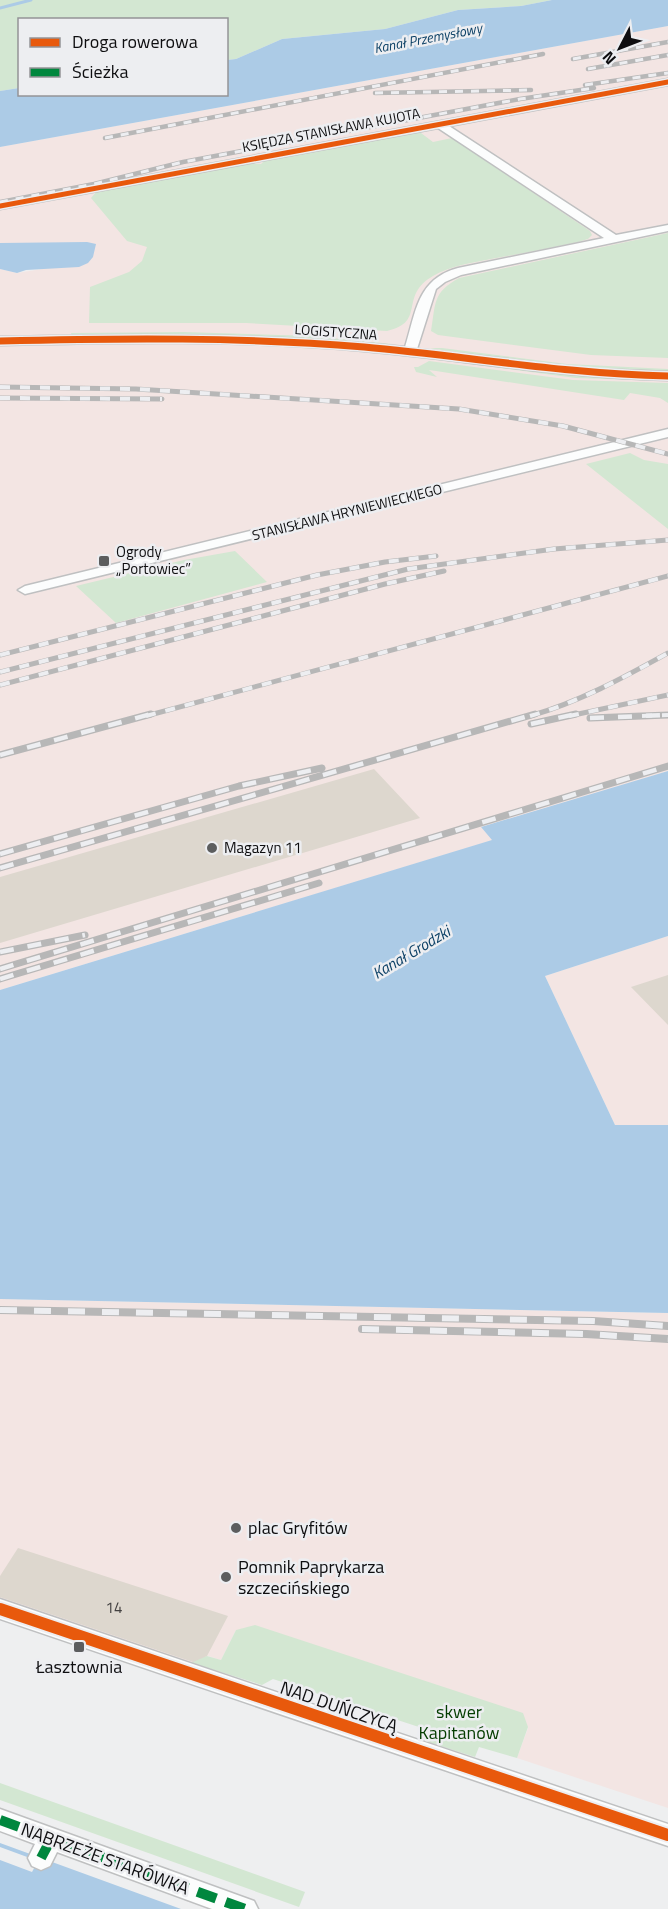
<svg xmlns="http://www.w3.org/2000/svg" width="668" height="1909" viewBox="0 0 668 1909" font-family="'Titillium Web',sans-serif">
<style>
.industrial{fill:#f3e5e3}
.green{fill:#d3e7d2}
.water{fill:#accbe6}
.pier{fill:#eeeff0}
.lines{fill:none;stroke-linecap:round;stroke-linejoin:round}
.stream{stroke:#accbe6;stroke-width:3}
.building{fill:#ddd7ce}
.minor-casing{stroke:#bfc0c1;stroke-width:3}
.minor{fill:#fcfdfd;fill-rule:evenodd}
.rail-far3-casing{stroke:#b7b7b7;stroke-width:4.5}
.rail-far2-casing{stroke:#b7b7b7;stroke-width:5}
.rail-far1-casing{stroke:#b7b7b7;stroke-width:7}
.rail-casing{stroke:#b7b7b7;stroke-width:8}
.rail-far3{stroke:#edeef1;stroke-width:3;stroke-dasharray:8;stroke-linecap:butt}
.rail-far2{stroke:#edeef1;stroke-width:4;stroke-dasharray:10;stroke-linecap:butt}
.rail-far1{stroke:#edeef1;stroke-width:4.5;stroke-dasharray:14;stroke-linecap:butt}
.rail{stroke:#edeef1;stroke-width:6;stroke-dasharray:17;stroke-linecap:butt}
.quiet{stroke:#00873e;stroke-width:10;stroke-dasharray:20 10;stroke-linecap:butt}
.cycleway-far2-casing{stroke:#edeef1;stroke-width:8}
.cycleway-far1-casing{stroke:#edeef1;stroke-width:10}
.cycleway-casing{stroke:#edeef1;stroke-width:16}
.cycleway-far2{stroke:#e8590c;stroke-width:5}
.cycleway-far1{stroke:#e8590c;stroke-width:7}
.cycleway{stroke:#e8590c;stroke-width:12}
.poi-dot{fill:#5c5d5e;stroke:#edeef1;stroke-width:2}
.labels{text-anchor:middle;stroke-width:5;stroke-linejoin:round;paint-order:stroke}
.far-water-label{font-size:14px;font-style:italic;fill:#0d4166;stroke:#edeef1}
.far-street-label{font-size:14px;fill:#0e0e10;stroke:#edeef1}
.poi-label{font-size:15px;fill:#0e0e10;stroke:#edeef1;text-anchor:start}
.near-number-label{font-size:15px;fill:#424040}
.water-label{font-size:16px;font-style:italic;fill:#0d4166;stroke:#edeef1}
.near-poi-label{font-size:18px;fill:#0e0e10;stroke:#edeef1;text-anchor:start}
.near-street-label{font-size:18px;fill:#0e0e10;stroke:#edeef1}
.near-park-label{font-size:18px;fill:#043d01;stroke:#edeef1}
</style>
<rect width="100%" height="100%" fill="#eeeff0"/>
<path class="industrial" d="M 668,26 L 668,771 L 481,827 L 493,840 L 0,990 L 0,269 L 17,273 L 42,269 L 92,243 L 0,243 L 0,147 Z
M 668,936 L 668,1125 L 615,1125 L 545,976 Z
M 0,1299 L 668,1313 L 668,1808 L 517,1758 L 528,1728 L 236,1630 L 221,1660 L 208,1656 L 200,1658 L 196,1657 L 192,1663 L 0,1599 Z"/>
<path class="green" d="M 0,0 L 552,0 L 521,6 L 458,10 L 385,29 L 282,39 L 236,59 L 227,60 L 226,20 L 20,20 L 19,88 L 0,91 Z
M 417,130 L 433,142 L 452,138 L 590,231 L 592,235 L 588,239 L 578,242 C 549,248 520,254 491,259 C 471,263 450,266 433,276 C 398,296 427,322 387,331 L 246,323 L 89,323 L 90,287 L 129,272 L 142,261 L 147,247 L 127,241 L 91,198 L 97,191 L 244,163 L 261,164 L 265,160 Z
M 668,233 L 668,358 L 591,355 L 438,335 L 431,331 C 436,303 432,293 459,278 Z
M 183,332 L 311,336 L 393,344 L 72,337 L 71,333 Z
M 429,348 L 442,348 L 567,364 L 668,369 L 668,372 L 626,372 L 547,366 Z
M 437,358 L 567,375 L 668,379 L 668,381 L 576,378 L 431,359 Z
M 429,361 L 573,380 L 668,383 L 668,403 L 660,398 L 630,393 L 624,400 L 436,371 L 429,370 L 437,377 L 416,372 L 414,367 L 418,367 Z
M 630,453 L 644,460 L 668,464 L 668,529 L 586,464 Z
M 235,551 L 267,582 L 116,623 L 76,586 L 184,560 Z
M 255,1625 L 523,1713 L 528,1727 L 517,1758 L 479,1747 L 475,1757 L 428,1742 L 431,1731 L 273,1679 L 262,1685 L 192,1663 L 196,1656 L 200,1658 L 207,1656 L 221,1660 L 236,1630 Z
M 0,1783 L 305,1892 L 299,1907 L 0,1800 Z"/>
<path class="water" d="M 552,0 L 668,0 L 668,26 L 0,147 L 0,91 L 19,88 L 20,94 L 226,94 L 227,60 L 236,59 L 282,39 L 385,29 L 458,10 L 521,6 Z
M 87,242 L 96,244 L 93,257 L 88,263 L 79,267 L 26,270 L 17,273 L 0,269 L 0,243 Z
M 668,771 L 668,936 L 545,976 L 615,1125 L 668,1125 L 668,1313 L 0,1299 L 0,990 L 492,840 L 481,827 Z
M 0,1843 L 181,1909 L 0,1909 Z"/>
<path class="pier" d="M 0,1847 L 38,1861 L 32,1872 L 0,1860 Z"/>
<g class="lines">
<path class="stream" d="M 0,8 L 31,0"/>
</g>
<path class="building" d="M 374,769 L 420,818 L 0,943 L 0,877 Z
M 668,975 L 668,1025 L 631,987 Z
M 18,1548 L 228,1616 L 207,1656 L 193,1662 L 0,1597 L 0,1576 Z"/>
<g class="lines">
<defs>
<path id="minor" d="M 668,79 L 668,85 L 449,126 L 616,235 L 668,225 L 668,231 L 461,275 L 445,282 L 436,289 L 417,349 L 592,369 L 668,372 L 668,380 C 566,378 466,360 364,351 C 243,340 122,342 0,345 L 0,337 C 135,334 270,333 405,347 C 416,312 417,279 458,268 L 604,238 L 438,128 L 0,209 L 0,203 Z
M 668,429 L 668,437 L 25,594 L 18,590 L 25,586 Z
M 0,1599 L 668,1824 L 668,1846 L 0,1619 Z
M 0,1809 L 254,1901 L 258,1909 L 212,1909 L 57,1852 L 50,1866 L 41,1870 L 32,1866 L 28,1858 L 35,1844 L 0,1831 Z"/>
</defs>
<use href="#minor" class="minor-casing"/>
<use href="#minor" class="minor"/>
<defs>
<path id="rail-far3" d="M 573,59 L 668,42
M 588,69 L 668,55
M 585,85 L 668,73
M 375,93 L 531,90
M 105,138 L 543,54
M 0,202 L 94,184 L 183,162 L 520,99 L 594,88"/>
<path id="rail-far2" d="M 0,387 L 136,389 L 459,409 L 563,426 L 668,454
M 0,398 L 162,399
M 0,655 L 317,575 L 385,562 L 436,556
M 0,672 L 408,569 L 554,549 L 668,540
M 0,685 L 385,584 L 444,571
M 146,716 L 668,576
M 530,716 C 579,702 623,678 668,653
M 569,716 L 668,695
M 642,716 L 668,715"/>
<path id="rail-far1" d="M 590,718 L 668,715
M 531,724 L 576,714
M 0,755 L 151,714
M 0,854 L 239,786 L 322,768
M 0,868 L 535,714
M 0,952 L 85,935
M 0,969 L 668,766
M 0,979 L 319,883"/>
<path id="rail" d="M 0,1310 L 593,1321 L 668,1326
M 362,1329 L 586,1334 L 668,1339"/>
</defs>
<use href="#rail-far3" class="rail-far3-casing"/>
<use href="#rail-far2" class="rail-far2-casing"/>
<use href="#rail-far1" class="rail-far1-casing"/>
<use href="#rail" class="rail-casing"/>
<use href="#rail-far3" class="rail-far3"/>
<use href="#rail-far2" class="rail-far2"/>
<use href="#rail-far1" class="rail-far1"/>
<use href="#rail" class="rail"/>
<path class="quiet" d="M 0,1820 L 245,1909
M 41,1858 L 51,1839"/>
<defs>
<path id="cycleway-far2" d="M 0,206 L 668,82"/>
<path id="cycleway-far1" d="M 0,341 C 122,338 243,337 364,347 C 466,356 566,374 668,376"/>
<path id="cycleway" d="M 0,1609 L 668,1835"/>
</defs>
<use href="#cycleway-far2" class="cycleway-far2-casing"/>
<use href="#cycleway-far1" class="cycleway-far1-casing"/>
<use href="#cycleway" class="cycleway-casing"/>
<use href="#cycleway-far2" class="cycleway-far2"/>
<use href="#cycleway-far1" class="cycleway-far1"/>
<use href="#cycleway" class="cycleway"/>
</g>
<g class="poi-dot">
<rect x="98" y="555" width="12" height="12" rx="3"/>
<circle cx="212" cy="848" r="6"/>
<circle cx="236" cy="1528" r="6"/>
<circle cx="226" cy="1577" r="6"/>
<rect x="73" y="1641" width="12" height="12" rx="3"/>
</g>
<g class="labels">
<g class="far-water-label">
<text transform="translate(428 38) rotate(-11)" y="5">Kanał Przemysłowy</text>
</g>
<g class="far-street-label">
<text transform="translate(331 130) rotate(-11)" y="5">KSIĘDZA STANISŁAWA KUJOTA</text>
<text transform="translate(336 332) rotate(4)" y="5">LOGISTYCZNA</text>
<text transform="translate(347 512) rotate(-14)" y="5">STANISŁAWA HRYNIEWIECKIEGO</text>
</g>
<g class="poi-label">
<text x="116" y="557">Ogrody<tspan x="116" dy="17">„Portowiec”</tspan></text>
<text x="224" y="853">Magazyn 11</text>
</g>
<g class="near-number-label">
<text x="114" y="1613">14</text>
</g>
<g class="water-label">
<text transform="translate(411 952) rotate(-31)" y="6">Kanał Grodzki</text>
</g>
<g class="near-poi-label">
<text x="248" y="1534">plac Gryfitów</text>
<text x="238" y="1573">Pomnik Paprykarza<tspan x="238" dy="21">szczecińskiego</tspan></text>
<text x="79" y="1673" text-anchor="middle">Łasztownia</text>
</g>
<g class="near-street-label">
<text transform="translate(339 1707) rotate(19)" y="6">NAD DUŃCZYCĄ</text>
<text transform="translate(105 1859) rotate(20)" y="6">NABRZEŻE STARÓWKA</text>
</g>
<g class="near-park-label">
<text x="459" y="1718">skwer<tspan x="459" dy="21">Kapitanów</tspan></text>
</g>
</g>
<rect x="18" y="18" width="210" height="78" fill="#edeef1" stroke="#949497" stroke-width="1.5"/>
<rect x="30" y="38" width="30" height="9" fill="#e8590c" stroke="#949497" stroke-width="1.5"/>
<text x="72" y="48" font-size="18" fill="#0e0e10">Droga rowerowa</text>
<rect x="30" y="68" width="30" height="9" fill="#00873e" stroke="#949497" stroke-width="1.5"/>
<text x="72" y="78" font-size="18" fill="#0e0e10">Ścieżka</text>
<g transform="translate(620 48) rotate(228)" stroke="#edeef1" stroke-width="4.5" paint-order="stroke">
<path d="M0-4.5L10 22L0 15L-10 22Z" fill="#0e0e10"/>
<text y="-9" font-size="16" font-weight="bold" text-anchor="middle" fill="#0e0e10">N</text>
</g>
</svg>
